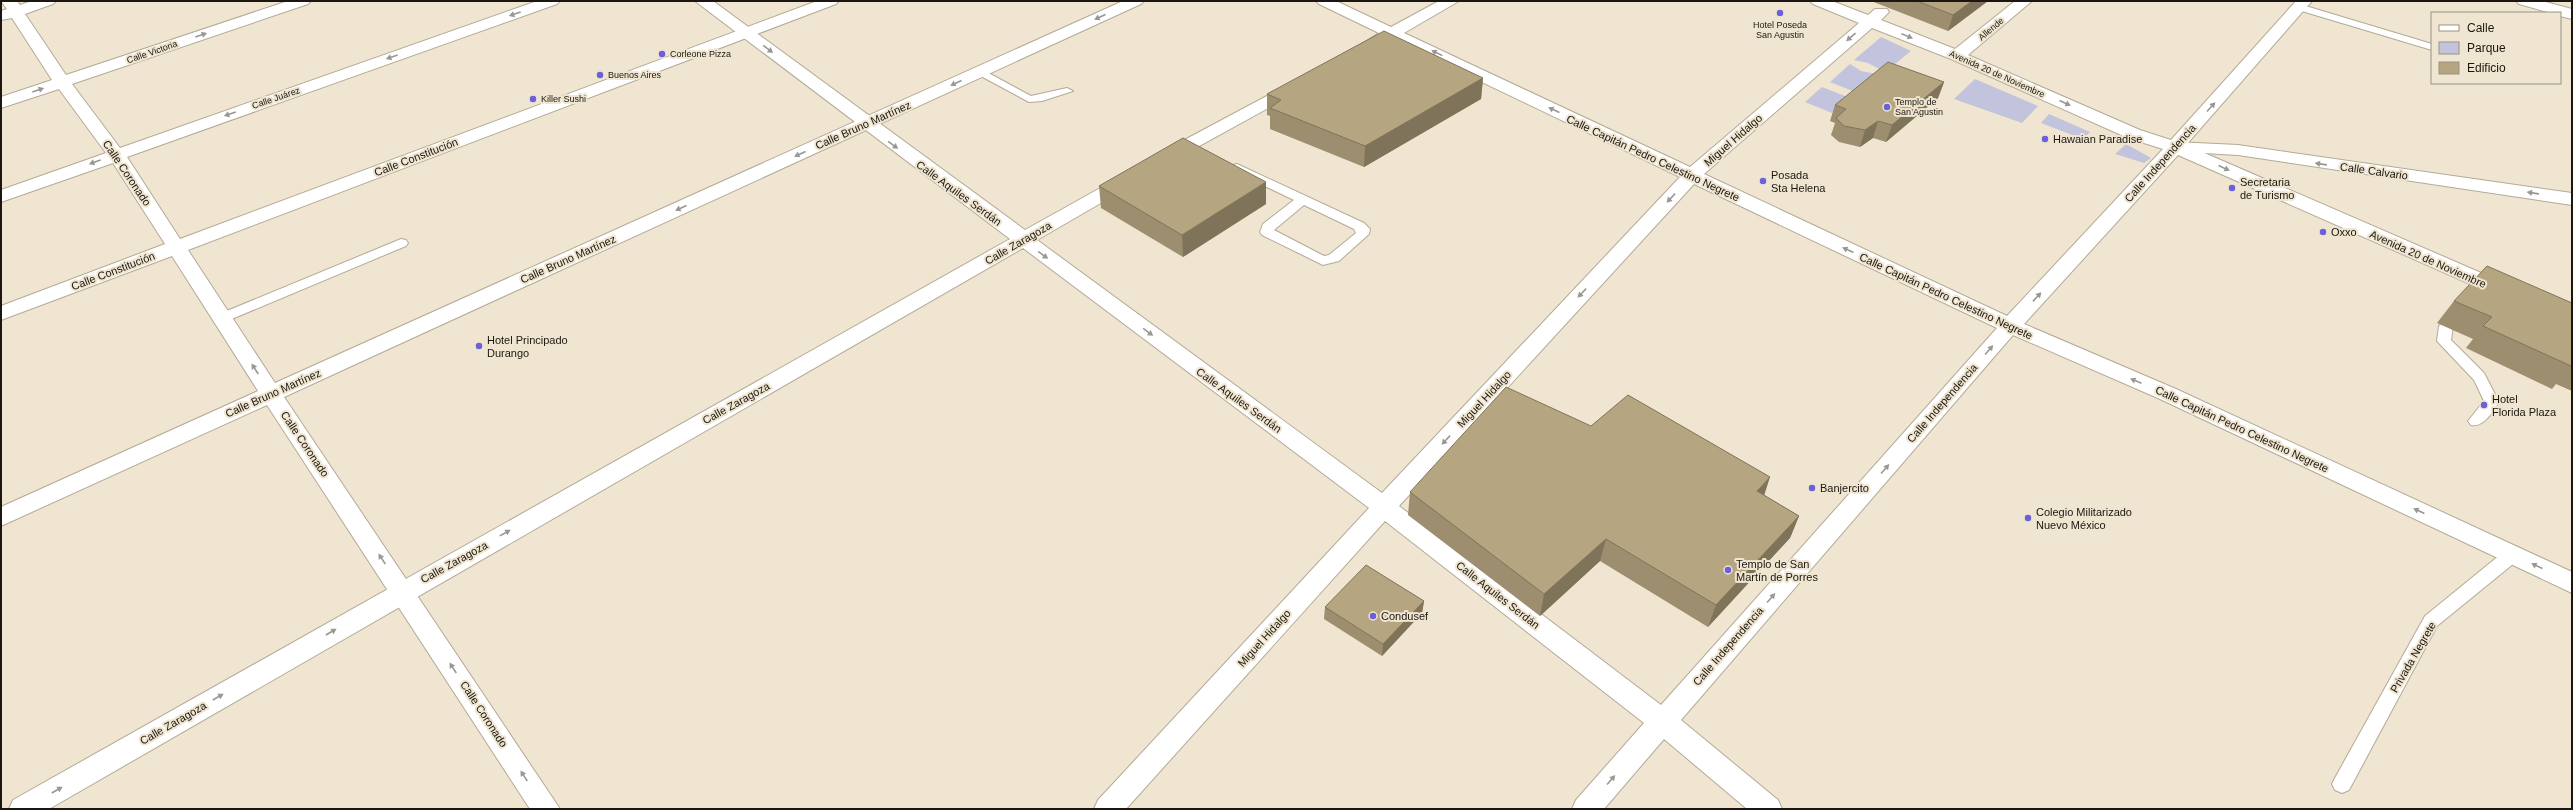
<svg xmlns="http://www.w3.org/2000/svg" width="2573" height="810" viewBox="0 0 2573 810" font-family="Helvetica,sans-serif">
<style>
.green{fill:#c2c4dd}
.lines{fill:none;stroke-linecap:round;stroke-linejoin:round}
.lane-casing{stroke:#b3aa97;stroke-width:2}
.street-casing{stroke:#b3aa97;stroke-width:2}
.secondary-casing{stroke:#b3aa97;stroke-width:2}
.lane{fill:#fff;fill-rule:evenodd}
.street{fill:#fff;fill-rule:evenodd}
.secondary{fill:#fff;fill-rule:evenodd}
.wall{fill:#9d8e6f}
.shaded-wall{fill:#7f745a}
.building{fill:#b6a581;stroke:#7f745a}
.oneway{fill:#989793}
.poi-dot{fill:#6960da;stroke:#efe5d0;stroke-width:1.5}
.labels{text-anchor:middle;stroke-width:4;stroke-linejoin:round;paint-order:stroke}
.far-poi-label{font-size:9px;fill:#1b1710;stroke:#efe5d0;text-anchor:start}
.far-street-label{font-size:9px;fill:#1b1710;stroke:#efe5d0}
.street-label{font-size:11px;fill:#1b1710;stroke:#efe5d0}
.poi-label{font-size:11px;fill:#1b1710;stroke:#efe5d0;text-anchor:start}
</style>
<rect width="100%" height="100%" fill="#efe5d0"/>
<path class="green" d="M 1881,37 L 1911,51 L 1885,72 L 1868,63 L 1854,60 Z
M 1850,64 L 1861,71 L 1876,74 L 1855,92 L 1830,82 Z
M 1975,79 L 2038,106 L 2022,123 L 1954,99 Z
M 1822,87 L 1850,98 L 1832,113 L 1805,102 Z
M 2049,114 L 2090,132 L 2083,139 L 2041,123 Z
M 2126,144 L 2151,158 L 2144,163 L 2115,154 Z"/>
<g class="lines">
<defs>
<path id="lane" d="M 2299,4 L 2432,44 L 2432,50 L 2295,9 L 2295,5 Z
M 981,69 L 1031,96 L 1067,88 L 1073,91 L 1042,101 L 1029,102 L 977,74 L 977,70 Z
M 1237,164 L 1364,223 L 1370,229 L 1369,234 L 1339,261 L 1323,265 L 1262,235 L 1260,232 L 1263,224 L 1294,200 L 1233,171 L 1231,168 L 1233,165 ZM 1304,205 L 1354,229 L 1356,233 L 1329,255 L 1324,256 L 1274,230 Z
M 401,239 L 406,240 L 408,243 L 406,246 L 227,321 L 217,321 L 215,318 L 217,315 Z
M 2446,321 L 2453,326 L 2451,340 L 2484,373 L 2499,402 C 2493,412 2483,428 2471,425 L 2468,421 L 2484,401 L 2474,380 L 2437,341 L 2439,326 Z
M 2512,549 L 2518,550 L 2520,555 L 2518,560 L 2437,626 L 2349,790 L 2342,793 L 2335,790 L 2332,784 L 2335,778 L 2425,616 L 2506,550 Z"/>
<path id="street" d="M 1,1 L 17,1 L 20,5 L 32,1 L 56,1 L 53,4 L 25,14 L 66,75 L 288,1 L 311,1 L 308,4 L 72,84 L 120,148 L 537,1 L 560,1 L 557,4 L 127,157 L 180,239 L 817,1 L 839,1 L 836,4 L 188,250 L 275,383 L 1123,1 L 1144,1 L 1141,4 L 284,397 L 560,809 L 530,809 L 267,405 L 1,526 L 1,507 L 258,391 L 172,256 L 1,320 L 1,306 L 165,244 L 113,163 L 1,202 L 1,190 L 106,153 L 59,89 L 1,108 L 1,97 L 52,80 L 12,18 L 1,20 L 1,11 L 7,9 Z
M 2175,142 L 2238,145 L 2572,193 L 2572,205 L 2238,155 L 2169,151 L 2166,147 L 2169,143 Z"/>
<path id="secondary" d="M 695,1 L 713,1 L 1025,230 L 1120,177 L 1132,177 L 1135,181 L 1132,185 L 1037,240 L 1382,493 L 1680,177 L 1392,39 L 1370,51 L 1358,51 L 1356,48 L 1379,33 L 1319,4 L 1316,1 L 1336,1 L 1391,27 L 1439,1 L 1459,1 L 1404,33 L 1690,167 L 1859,23 L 1813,4 L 1810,1 L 1832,1 L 1868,15 L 1875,9 L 1887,9 L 1889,12 L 1881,20 L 1955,49 L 2015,1 L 2032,1 L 1968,55 L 2140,130 L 2171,140 L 2296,1 L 2312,1 L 2186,145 L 2509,285 L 2512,290 L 2509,295 L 2502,296 L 2495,295 L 2178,155 L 2024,324 L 2176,389 L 2572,572 L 2572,593 L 2160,399 L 2013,335 L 1681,720 L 1778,800 L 1782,809 L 1747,809 L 1664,739 L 1604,809 L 1572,809 L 1576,800 L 1644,723 L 1385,521 L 1126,809 L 1094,809 L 1098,800 L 1369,508 L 1023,248 L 49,809 L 9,809 L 13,800 L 1010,239 ZM 1872,28 L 1951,59 L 2128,138 L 2163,149 L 2007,316 L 1704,174 ZM 1694,184 L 1997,328 L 1661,705 L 1399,506 Z
M 2516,1 L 2542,1 L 2572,9 L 2572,19 L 2560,16 L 2560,13 L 2551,13 L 2519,4 Z
M 1293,82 L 1299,83 L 1301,87 L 1299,91 L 1172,161 L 1160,161 L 1157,157 L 1160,153 Z"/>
</defs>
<use href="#lane" class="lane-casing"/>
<use href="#street" class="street-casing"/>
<use href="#secondary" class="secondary-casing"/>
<use href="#lane" class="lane"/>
<use href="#street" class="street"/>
<use href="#secondary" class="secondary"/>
</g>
<path class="wall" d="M 1871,1 L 1988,1 L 1948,31 Z
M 1483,78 L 1481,99 L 1364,167 L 1270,129 L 1270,116 L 1267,115 L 1267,94 Z
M 1944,82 L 1938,98 L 1886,142 L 1873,138 L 1860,147 L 1839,142 L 1831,135 L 1835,123 L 1830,121 L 1835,105 Z
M 1099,186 L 1266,204 L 1183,257 L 1101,208 Z
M 2454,301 L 2572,303 L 2572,391 L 2556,384 L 2552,389 L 2466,348 L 2473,339 L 2437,323 Z
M 1591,426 L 1764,495 L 1799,516 L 1790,538 L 1708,627 L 1600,561 L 1540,616 L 1408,515 L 1410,492 Z
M 1424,601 L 1422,613 L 1382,656 L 1324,619 L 1325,607 Z"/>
<path class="shaded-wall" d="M 1972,1 L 1988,1 L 1948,31 L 1953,15 Z
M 1483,78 L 1481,99 L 1364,167 L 1365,146 Z
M 1944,82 L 1938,98 L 1886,142 L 1892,125 Z
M 1878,121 L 1873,138 L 1860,147 L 1865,130 Z
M 1266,182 L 1266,204 L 1183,257 L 1182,235 Z
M 1770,477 L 1763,499 L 1757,491 Z
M 1799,516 L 1790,538 L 1708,627 L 1716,605 Z
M 1606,539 L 1600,561 L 1540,616 L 1544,594 Z
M 1424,601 L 1422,613 L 1382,656 L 1383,644 Z"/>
<path class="building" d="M 1917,1 L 1972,1 L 1953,15 Z
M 1384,31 L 1483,78 L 1365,146 L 1270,108 L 1281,100 L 1267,94 Z
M 1888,62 L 1944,82 L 1892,125 L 1878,121 L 1865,130 L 1844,126 L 1836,118 L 1846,109 L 1835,105 Z
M 1183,138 L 1266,182 L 1182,235 L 1099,186 Z
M 2487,266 L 2572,303 L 2572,365 L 2571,366 L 2483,326 L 2492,317 L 2454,301 Z
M 1506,387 L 1591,426 L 1628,395 L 1770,477 L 1757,491 L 1799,516 L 1716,605 L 1606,539 L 1544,594 L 1410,492 Z
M 1366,565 L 1424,601 L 1383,644 L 1325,607 Z"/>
<defs><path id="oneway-solid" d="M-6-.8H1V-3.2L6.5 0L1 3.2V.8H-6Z"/></defs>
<g class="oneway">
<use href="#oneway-solid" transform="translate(515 14) rotate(161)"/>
<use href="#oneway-solid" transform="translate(1100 17) rotate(155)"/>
<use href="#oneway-solid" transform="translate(201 35) rotate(-19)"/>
<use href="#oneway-solid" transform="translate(1907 36) rotate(22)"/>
<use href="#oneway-solid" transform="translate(1851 37) rotate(139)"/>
<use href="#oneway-solid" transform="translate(768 49) rotate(38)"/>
<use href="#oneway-solid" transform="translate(1437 53) rotate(-154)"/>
<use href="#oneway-solid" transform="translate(392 57) rotate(161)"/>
<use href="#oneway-solid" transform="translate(956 83) rotate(156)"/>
<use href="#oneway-solid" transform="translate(38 90) rotate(-19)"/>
<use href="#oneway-solid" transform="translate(2065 103) rotate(24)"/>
<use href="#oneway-solid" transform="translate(2211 107) rotate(-48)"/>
<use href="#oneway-solid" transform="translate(1554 110) rotate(-155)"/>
<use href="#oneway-solid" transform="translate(230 114) rotate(161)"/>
<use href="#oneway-solid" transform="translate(893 145) rotate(36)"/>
<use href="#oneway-solid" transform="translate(800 154) rotate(156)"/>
<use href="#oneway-solid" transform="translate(95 162) rotate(160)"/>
<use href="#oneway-solid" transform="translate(2321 164) rotate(-172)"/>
<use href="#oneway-solid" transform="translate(2224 168) rotate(24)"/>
<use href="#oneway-solid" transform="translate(2533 193) rotate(-172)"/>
<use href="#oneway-solid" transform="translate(1671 198) rotate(133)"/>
<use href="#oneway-solid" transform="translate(681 208) rotate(156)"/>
<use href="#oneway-solid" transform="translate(1848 250) rotate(-155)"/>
<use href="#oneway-solid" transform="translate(1043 255) rotate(36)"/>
<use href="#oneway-solid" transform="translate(1582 293) rotate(133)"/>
<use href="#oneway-solid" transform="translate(2037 297) rotate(-47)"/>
<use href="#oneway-solid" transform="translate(1148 332) rotate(36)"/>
<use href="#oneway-solid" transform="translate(1989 350) rotate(-49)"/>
<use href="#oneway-solid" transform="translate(255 369) rotate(-123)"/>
<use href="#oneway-solid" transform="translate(2136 381) rotate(-157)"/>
<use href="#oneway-solid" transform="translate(1446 440) rotate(133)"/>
<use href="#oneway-solid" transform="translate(1885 469) rotate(-49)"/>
<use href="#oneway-solid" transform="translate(2419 511) rotate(-155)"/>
<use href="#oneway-solid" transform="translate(505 533) rotate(-29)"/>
<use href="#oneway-solid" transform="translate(382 559) rotate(-124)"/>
<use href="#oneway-solid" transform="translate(2537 566) rotate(-155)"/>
<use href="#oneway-solid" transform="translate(1771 598) rotate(-49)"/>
<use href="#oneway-solid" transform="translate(331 632) rotate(-30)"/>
<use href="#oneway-solid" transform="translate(453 668) rotate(-123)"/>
<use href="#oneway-solid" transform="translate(218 697) rotate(-30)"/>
<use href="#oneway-solid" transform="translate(524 776) rotate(-123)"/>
<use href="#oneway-solid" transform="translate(1611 780) rotate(-49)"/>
<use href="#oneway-solid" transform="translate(57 790) rotate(-30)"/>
</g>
<g class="poi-dot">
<circle cx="1780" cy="13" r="4"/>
<circle cx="662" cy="54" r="4"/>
<circle cx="600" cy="75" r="4"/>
<circle cx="533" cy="99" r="4"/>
<circle cx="1887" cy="107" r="4"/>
<circle cx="2045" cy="139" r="4"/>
<circle cx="1763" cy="181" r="4"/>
<circle cx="2232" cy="188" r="4"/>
<circle cx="2323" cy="232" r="4"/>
<circle cx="479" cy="346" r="4"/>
<circle cx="2484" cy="405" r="4"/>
<circle cx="1812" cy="488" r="4"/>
<circle cx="2028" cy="518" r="4"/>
<circle cx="1728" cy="570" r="4"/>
<circle cx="1373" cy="616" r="4"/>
</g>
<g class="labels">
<g class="far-poi-label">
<text x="1780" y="28" text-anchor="middle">Hotel Poseda<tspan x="1780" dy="10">San Agustin</tspan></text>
<text x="670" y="57">Corleone Pizza</text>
<text x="608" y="78">Buenos Aires</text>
<text x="541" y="102">Killer Sushi</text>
<text x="1895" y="105">Templo de<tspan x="1895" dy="10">San Agustin</tspan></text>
</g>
<g class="far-street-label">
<text transform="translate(1991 29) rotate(-40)" y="3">Allende</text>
<text transform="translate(152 52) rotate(-19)" y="3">Calle Victoria</text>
<text transform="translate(1997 74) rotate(24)" y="3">Avenida 20 de Noviembre</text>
<text transform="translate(276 98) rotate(-19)" y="3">Calle Juárez</text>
</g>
<g class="street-label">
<text transform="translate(863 125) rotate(-24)" y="4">Calle Bruno Martínez</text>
<text transform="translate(1733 140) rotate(-41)" y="4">Miguel Hidalgo</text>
<text transform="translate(416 157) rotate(-21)" y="4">Calle Constitución</text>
<text transform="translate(1653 158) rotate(25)" y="4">Calle Capitán Pedro Celestino Negrete</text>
<text transform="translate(2160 163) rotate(-48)" y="4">Calle Independencia</text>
<text transform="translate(2374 171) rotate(8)" y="4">Calle Calvario</text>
<text transform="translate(127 173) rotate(56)" y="4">Calle Coronado</text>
<text transform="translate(959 193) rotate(36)" y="4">Calle Aquiles Serdán</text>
<text transform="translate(1018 243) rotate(-30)" y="4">Calle Zaragoza</text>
<text transform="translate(568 259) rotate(-24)" y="4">Calle Bruno Martínez</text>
<text transform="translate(2428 259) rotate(24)" y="4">Avenida 20 de Noviembre</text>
<text transform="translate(113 271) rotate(-21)" y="4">Calle Constitución</text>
<text transform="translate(1946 296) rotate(25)" y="4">Calle Capitán Pedro Celestino Negrete</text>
<text transform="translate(273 393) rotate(-24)" y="4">Calle Bruno Martínez</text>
<text transform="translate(1484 399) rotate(-47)" y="4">Miguel Hidalgo</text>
<text transform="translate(1239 400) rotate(36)" y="4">Calle Aquiles Serdán</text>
<text transform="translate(736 403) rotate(-29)" y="4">Calle Zaragoza</text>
<text transform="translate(1942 403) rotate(-49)" y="4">Calle Independencia</text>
<text transform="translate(2242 429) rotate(25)" y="4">Calle Capitán Pedro Celestino Negrete</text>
<text transform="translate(305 444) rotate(56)" y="4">Calle Coronado</text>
<text transform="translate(454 562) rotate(-29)" y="4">Calle Zaragoza</text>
<text transform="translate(1498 595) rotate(38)" y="4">Calle Aquiles Serdán</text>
<text transform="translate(1264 638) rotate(-48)" y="4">Miguel Hidalgo</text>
<text transform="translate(1728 646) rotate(-49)" y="4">Calle Independencia</text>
<text transform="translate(2413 657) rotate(-60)" y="4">Privada Negrete</text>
<text transform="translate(484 714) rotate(57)" y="4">Calle Coronado</text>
<text transform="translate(173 723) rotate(-30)" y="4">Calle Zaragoza</text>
</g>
<g class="poi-label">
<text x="2053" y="143">Hawaian Paradise</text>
<text x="1771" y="179">Posada<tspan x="1771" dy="13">Sta Helena</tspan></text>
<text x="2240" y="186">Secretaria<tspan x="2240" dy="13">de Turismo</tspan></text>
<text x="2331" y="236">Oxxo</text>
<text x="487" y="344">Hotel Principado<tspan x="487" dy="13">Durango</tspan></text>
<text x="2492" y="403">Hotel<tspan x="2492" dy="13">Florida Plaza</tspan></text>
<text x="1820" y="492">Banjercito</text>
<text x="2036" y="516">Colegio Militarizado<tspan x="2036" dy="13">Nuevo México</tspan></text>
<text x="1736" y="568">Templo de San<tspan x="1736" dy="13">Martín de Porres</tspan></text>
<text x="1381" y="620">Condusef</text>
</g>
</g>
<rect width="2573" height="810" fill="none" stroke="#1b1710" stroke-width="4"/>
<rect x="2431" y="12" width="130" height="72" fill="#efe5d0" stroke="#9a9383"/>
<rect x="2439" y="25" width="20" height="6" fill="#ffffff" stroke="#9a9383"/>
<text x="2467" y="32" font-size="12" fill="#1b1710">Calle</text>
<rect x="2439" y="42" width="20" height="12" fill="#c2c4dd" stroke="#9a9383"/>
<text x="2467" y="52" font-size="12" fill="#1b1710">Parque</text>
<rect x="2439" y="62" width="20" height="12" fill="#b6a581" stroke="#9a9383"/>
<text x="2467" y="72" font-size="12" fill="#1b1710">Edificio</text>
</svg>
